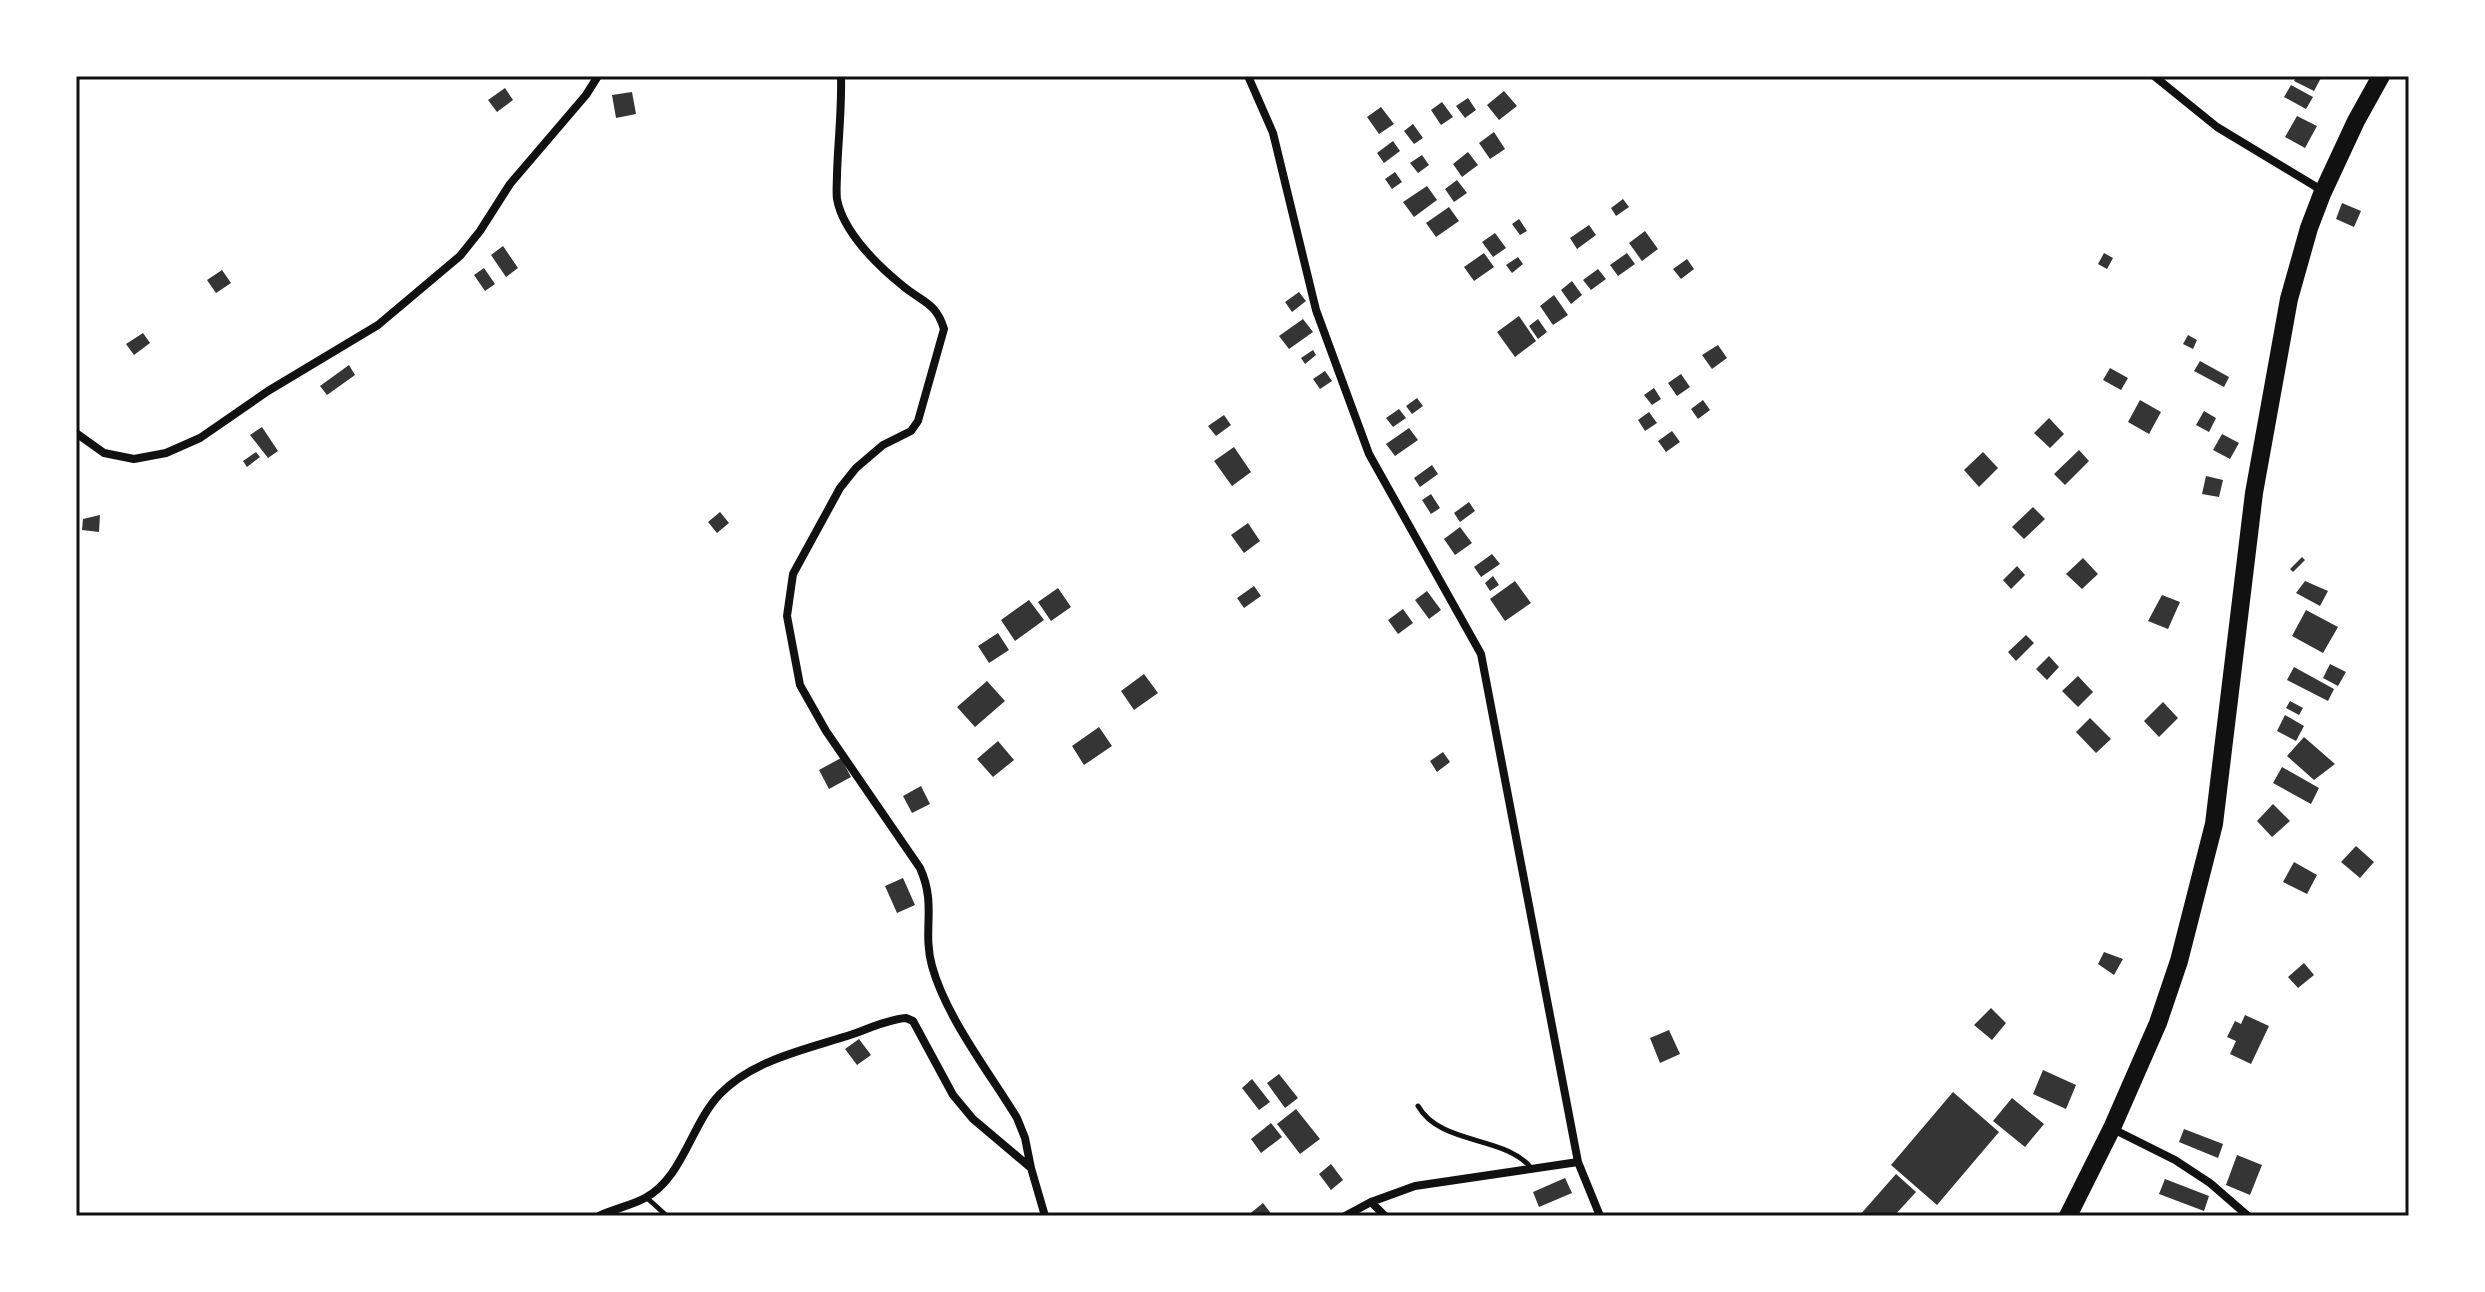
<svg xmlns="http://www.w3.org/2000/svg" width="2485" height="1292" viewBox="0 0 2485 1292" font-family="'Nunito Sans',sans-serif">
<style>
.building{fill:#353535}
.lines{fill:none;stroke-linecap:round;stroke-linejoin:round}
.service{stroke:#111;stroke-width:5}
.minor{stroke:#111;stroke-width:8}
.trunk{stroke:#111;stroke-width:18}
.neatline{fill:none;stroke:#111;stroke-width:3}
</style>
<rect width="100%" height="100%" fill="#fff"/>
<path class="building" d="M 2297,76 L 2322,76 L 2314,91 L 2294,81 Z
M 2291,85 L 2313,97 L 2306,109 L 2284,97 Z
M 505,88 L 513,100 L 497,112 L 488,100 Z
M 1504,91 L 1517,106 L 1499,120 L 1487,105 Z
M 632,92 L 636,114 L 616,118 L 612,95 Z
M 1468,98 L 1476,110 L 1465,118 L 1456,106 Z
M 1442,102 L 1453,117 L 1441,125 L 1431,110 Z
M 1381,107 L 1394,124 L 1379,134 L 1367,117 Z
M 2297,116 L 2317,126 L 2305,148 L 2285,137 Z
M 1413,124 L 1423,138 L 1414,144 L 1404,131 Z
M 1494,132 L 1505,149 L 1490,159 L 1479,143 Z
M 1393,141 L 1400,151 L 1384,163 L 1377,153 Z
M 1468,152 L 1478,165 L 1462,177 L 1453,164 Z
M 1422,155 L 1429,165 L 1418,173 L 1410,163 Z
M 1395,172 L 1402,182 L 1392,189 L 1385,179 Z
M 1457,180 L 1467,193 L 1454,202 L 1445,189 Z
M 1427,186 L 1437,200 L 1414,217 L 1403,202 Z
M 1623,199 L 1629,207 L 1616,216 L 1611,208 Z
M 2342,203 L 2361,211 L 2354,227 L 2336,219 Z
M 1449,207 L 1459,221 L 1436,237 L 1426,223 Z
M 1519,219 L 1527,231 L 1520,235 L 1512,224 Z
M 1589,225 L 1596,235 L 1577,249 L 1570,238 Z
M 1645,231 L 1658,249 L 1642,261 L 1629,243 Z
M 1495,233 L 1506,248 L 1493,257 L 1482,242 Z
M 503,246 L 518,268 L 506,277 L 491,255 Z
M 1484,253 L 1494,267 L 1474,281 L 1464,267 Z
M 1627,253 L 1635,264 L 1618,276 L 1610,265 Z
M 2104,253 L 2113,258 L 2107,269 L 2098,264 Z
M 1518,257 L 1523,264 L 1512,273 L 1506,265 Z
M 1687,259 L 1694,269 L 1681,279 L 1673,269 Z
M 484,268 L 495,284 L 485,291 L 474,275 Z
M 1598,269 L 1606,279 L 1591,290 L 1583,280 Z
M 222,270 L 231,283 L 216,293 L 207,280 Z
M 1572,281 L 1582,295 L 1571,304 L 1561,290 Z
M 1299,292 L 1306,301 L 1292,312 L 1285,302 Z
M 1554,295 L 1568,315 L 1553,325 L 1540,306 Z
M 1519,316 L 1536,341 L 1515,357 L 1497,332 Z
M 1303,319 L 1313,332 L 1289,349 L 1279,336 Z
M 1538,319 L 1547,332 L 1538,339 L 1529,326 Z
M 143,333 L 150,343 L 134,355 L 126,344 Z
M 2188,335 L 2197,340 L 2193,349 L 2183,344 Z
M 1718,345 L 1727,358 L 1712,369 L 1702,355 Z
M 1313,350 L 1316,355 L 1305,364 L 1301,358 Z
M 2200,361 L 2229,377 L 2224,387 L 2194,371 Z
M 349,365 L 355,375 L 327,395 L 320,386 Z
M 2110,368 L 2128,378 L 2121,390 L 2103,380 Z
M 1325,371 L 1332,381 L 1320,389 L 1313,379 Z
M 1681,374 L 1690,387 L 1677,396 L 1668,383 Z
M 1654,388 L 1661,399 L 1652,405 L 1644,395 Z
M 1417,398 L 1423,406 L 1412,414 L 1406,406 Z
M 1703,400 L 1710,410 L 1698,419 L 1691,409 Z
M 2140,400 L 2161,412 L 2149,434 L 2128,422 Z
M 1399,409 L 1406,418 L 1393,427 L 1386,418 Z
M 2204,411 L 2216,418 L 2209,432 L 2196,425 Z
M 1649,412 L 1657,423 L 1645,431 L 1638,420 Z
M 1224,415 L 1231,425 L 1216,436 L 1208,426 Z
M 2049,418 L 2064,434 L 2050,448 L 2034,433 Z
M 262,427 L 278,451 L 268,458 L 250,435 Z
M 1409,428 L 1418,440 L 1395,456 L 1386,444 Z
M 1672,431 L 1680,442 L 1666,452 L 1658,441 Z
M 2222,434 L 2239,443 L 2230,459 L 2213,450 Z
M 1234,447 L 1251,472 L 1232,486 L 1214,461 Z
M 2079,450 L 2089,461 L 2065,485 L 2054,474 Z
M 256,452 L 260,457 L 247,467 L 243,461 Z
M 1983,452 L 1998,468 L 1979,487 L 1964,470 Z
M 1432,465 L 1438,474 L 1420,487 L 1414,478 Z
M 2206,476 L 2223,480 L 2219,497 L 2202,494 Z
M 1431,494 L 1440,508 L 1431,514 L 1422,500 Z
M 1469,502 L 1475,511 L 1460,522 L 1454,513 Z
M 2033,507 L 2045,519 L 2024,539 L 2012,527 Z
M 720,512 L 729,523 L 717,533 L 708,522 Z
M 100,515 L 99,532 L 82,530 L 83,519 Z
M 1248,523 L 1260,541 L 1244,553 L 1231,535 Z
M 1460,527 L 1472,543 L 1455,555 L 1444,539 Z
M 1492,554 L 1500,564 L 1481,577 L 1474,567 Z
M 2302,557 L 2305,560 L 2293,572 L 2290,569 Z
M 2083,558 L 2098,574 L 2082,589 L 2066,574 Z
M 2017,566 L 2025,575 L 2011,589 L 2003,580 Z
M 1493,576 L 1499,585 L 1490,591 L 1485,583 Z
M 1515,581 L 1531,603 L 1505,621 L 1490,599 Z
M 2305,581 L 2328,591 L 2320,606 L 2296,593 Z
M 1254,586 L 1261,596 L 1244,608 L 1237,598 Z
M 1058,588 L 1071,607 L 1051,621 L 1038,602 Z
M 1427,591 L 1441,610 L 1429,619 L 1415,600 Z
M 2162,595 L 2180,602 L 2168,629 L 2148,621 Z
M 1029,600 L 1044,620 L 1015,641 L 1001,620 Z
M 1403,609 L 1413,623 L 1398,634 L 1388,620 Z
M 2306,610 L 2338,627 L 2323,653 L 2292,636 Z
M 998,633 L 1009,650 L 989,663 L 978,646 Z
M 2026,635 L 2034,643 L 2016,661 L 2008,652 Z
M 2049,656 L 2059,667 L 2047,680 L 2036,669 Z
M 2330,664 L 2346,672 L 2338,686 L 2323,678 Z
M 2294,667 L 2334,689 L 2328,701 L 2287,680 Z
M 1144,674 L 1158,693 L 1134,710 L 1121,691 Z
M 2078,676 L 2093,692 L 2078,707 L 2062,691 Z
M 987,681 L 1005,701 L 975,727 L 957,707 Z
M 2290,701 L 2303,708 L 2299,715 L 2286,708 Z
M 2163,702 L 2178,718 L 2159,737 L 2144,721 Z
M 2285,715 L 2304,726 L 2296,741 L 2277,731 Z
M 2090,718 L 2111,739 L 2096,753 L 2076,732 Z
M 1099,727 L 1112,746 L 1084,765 L 1072,746 Z
M 2304,737 L 2335,764 L 2314,780 L 2287,756 Z
M 998,741 L 1014,760 L 993,777 L 977,759 Z
M 1443,752 L 1450,762 L 1437,772 L 1430,761 Z
M 841,758 L 851,777 L 829,789 L 819,770 Z
M 2282,767 L 2319,788 L 2311,804 L 2273,783 Z
M 921,786 L 930,804 L 912,813 L 903,796 Z
M 2273,804 L 2290,821 L 2272,837 L 2257,821 Z
M 2356,846 L 2374,862 L 2360,878 L 2341,862 Z
M 2294,862 L 2317,875 L 2307,894 L 2283,882 Z
M 903,878 L 915,905 L 897,913 L 885,886 Z
M 2104,952 L 2123,959 L 2114,975 L 2098,964 Z
M 2304,963 L 2314,975 L 2298,988 L 2288,977 Z
M 1991,1008 L 2006,1023 L 1992,1040 L 1974,1025 Z
M 2245,1015 L 2269,1026 L 2251,1064 L 2230,1054 L 2236,1041 L 2227,1037 L 2235,1021 L 2241,1024 Z
M 1669,1030 L 1680,1054 L 1660,1063 L 1650,1038 Z
M 859,1039 L 871,1055 L 857,1065 L 845,1049 Z
M 2043,1070 L 2076,1085 L 2066,1109 L 2033,1094 Z
M 1279,1074 L 1298,1098 L 1285,1108 L 1267,1083 Z
M 1252,1079 L 1270,1102 L 1259,1110 L 1242,1088 Z
M 1953,1092 L 1999,1132 L 1937,1205 L 1891,1165 Z
M 2012,1098 L 2044,1124 L 2025,1147 L 1993,1121 Z
M 1296,1109 L 1320,1139 L 1300,1154 L 1277,1124 Z
M 1271,1123 L 1282,1137 L 1261,1153 L 1251,1139 Z
M 2184,1129 L 2223,1144 L 2218,1158 L 2179,1142 Z
M 2237,1155 L 2262,1165 L 2250,1195 L 2226,1185 Z
M 1331,1164 L 1343,1180 L 1331,1190 L 1319,1174 Z
M 1896,1174 L 1916,1192 L 1894,1216 L 1859,1216 Z
M 1565,1178 L 1572,1193 L 1539,1207 L 1533,1192 Z
M 2165,1179 L 2209,1196 L 2204,1211 L 2159,1194 Z
M 1263,1203 L 1273,1216 L 1247,1216 Z"/>
<g class="lines">
<path class="service" d="M 1418,1106 C 1441,1146 1506,1135 1532,1169
M 647,1198 L 667,1216"/>
<path class="minor" d="M 841,76 C 842,109 838,142 837,174 C 837,182 836,191 837,199 C 843,232 878,266 903,286 C 922,302 936,302 944,329 L 918,421 L 911,431 L 883,445 L 856,468 L 840,488 L 793,574 L 787,616 L 800,685 L 826,731 L 920,868 C 937,905 922,930 932,966 C 946,1017 989,1072 1017,1118 L 1025,1138 L 1031,1168
M 1248,76 L 1273,133 L 1316,310 L 1369,454 L 1481,654 L 1578,1162 L 1600,1216
M 2154,76 L 2217,127 L 2323,191
M 76,433 L 104,453 L 134,459 L 166,453 L 200,438 L 268,391 L 378,325 L 460,256 L 480,231 L 510,184 L 586,95 L 598,76
M 2113,1129 L 2175,1160 L 2210,1183 L 2248,1216
M 1371,1202 L 1385,1216
M 599,1216 C 613,1209 630,1206 645,1198 C 683,1178 691,1124 720,1094 C 754,1059 808,1049 853,1034 C 870,1028 889,1019 906,1018 L 913,1021 L 953,1095 L 973,1119 L 1031,1168 L 1045,1216
M 1345,1216 L 1371,1202 L 1415,1186 L 1578,1162"/>
<path class="trunk" d="M 2068,1216 L 2112,1128 L 2158,1023 L 2179,961 L 2214,824 L 2254,493 L 2289,299 L 2309,228 L 2322,194 L 2356,121 L 2381,76"/>
</g>
<rect width="2485" height="1292" fill="none" stroke="#ffffff" stroke-width="156"/>
<rect x="78" y="78" width="2329" height="1136" class="neatline"/>
</svg>
